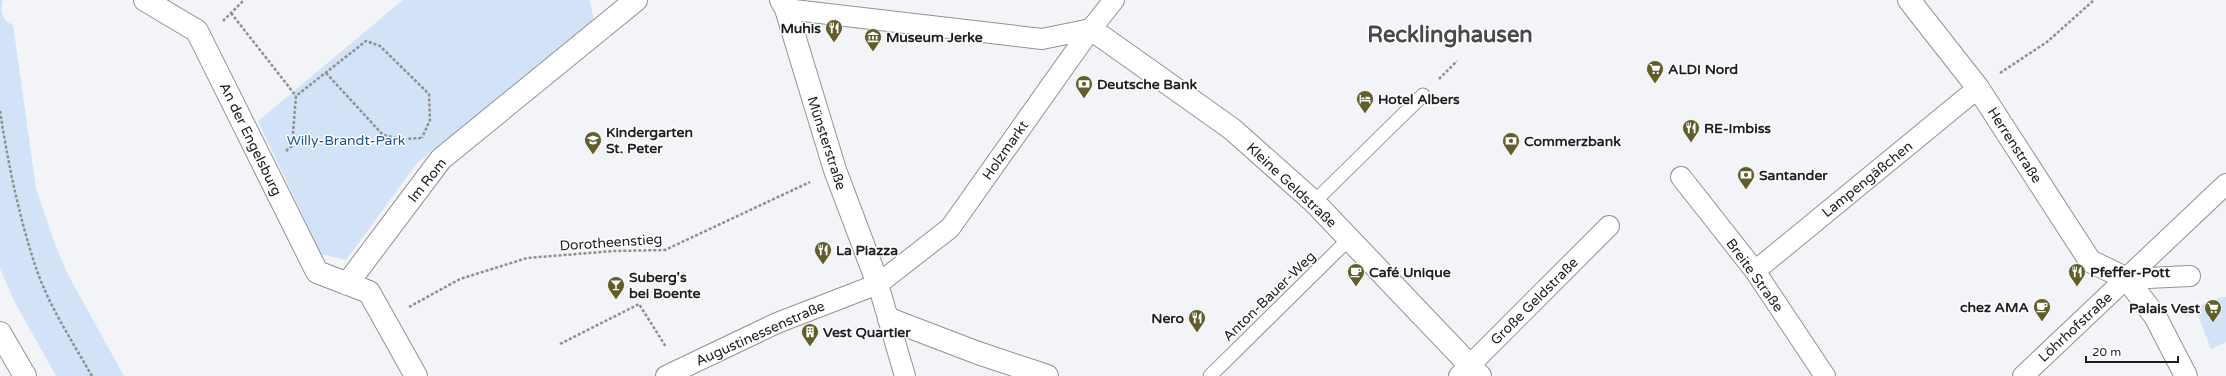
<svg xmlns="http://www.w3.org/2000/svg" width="2226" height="376" viewBox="0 0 2226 376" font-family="'Varela Round',sans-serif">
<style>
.green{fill:#d2e2f7}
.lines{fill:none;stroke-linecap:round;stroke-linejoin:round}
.service-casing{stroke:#919295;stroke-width:15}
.pedestrian-casing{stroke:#919295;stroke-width:22}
.minor-casing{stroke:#919295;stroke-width:24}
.secondary-casing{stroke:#919295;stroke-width:24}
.path{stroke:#8e8f91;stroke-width:2.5;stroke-dasharray:3 2;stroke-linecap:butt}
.service{stroke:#fff;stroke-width:13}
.pedestrian{stroke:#fff;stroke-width:20}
.minor{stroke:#fff;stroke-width:22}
.secondary{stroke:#fff;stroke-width:22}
.labels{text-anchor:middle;stroke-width:3;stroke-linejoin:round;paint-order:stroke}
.poi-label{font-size:14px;font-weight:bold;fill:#1d1e1f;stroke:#fff;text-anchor:start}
.street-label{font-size:14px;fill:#1d1e1f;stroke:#fff}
.park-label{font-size:14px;fill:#19539b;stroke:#fff}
.town-label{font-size:22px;font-weight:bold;fill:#47494b;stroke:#fff}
</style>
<rect width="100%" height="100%" fill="#f2f4f7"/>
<path class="green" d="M 0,0 L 3,0 C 0,11 2,21 13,25 L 36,188 L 56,247 L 68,275 L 124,376 L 56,376 L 14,301 L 0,268 Z
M 403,0 L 590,0 L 594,22 L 418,162 L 346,260 L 321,254 L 258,121 Z
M 2222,297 L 2226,297 L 2226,342 L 2211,349 L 2195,307 Z"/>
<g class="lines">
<defs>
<path id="service" d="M 1314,202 L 1423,95
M 1210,376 L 1349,239"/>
<path id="pedestrian" d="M 786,9 L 1042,39 L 1091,29
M 1681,177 L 1755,271 L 1825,376
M 1755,271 L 1978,88
M 2127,279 L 2190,276
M 878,284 L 905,376
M 666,376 L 777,323 L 878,284 L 950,228 L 1091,29 L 1114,0
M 1459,376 L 1609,226
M 2023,376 L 2226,184"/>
<path id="minor" d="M 145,0 L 197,31 L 317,272 L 369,292 L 416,376
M 781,0 L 786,9 L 835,170 L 878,284
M 1909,0 L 1978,88 L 2090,261 L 2127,279 L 2155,316 L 2186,376
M 1091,29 L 1232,129 L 1314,202 L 1480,376
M 347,284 L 441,159 L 636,0
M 889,319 L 978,353 L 1047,376"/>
<path id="secondary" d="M 0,333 L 25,376"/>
</defs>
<use href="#service" class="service-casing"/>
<use href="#pedestrian" class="pedestrian-casing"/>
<use href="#minor" class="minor-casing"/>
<use href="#secondary" class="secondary-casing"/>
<path class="path" d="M 231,13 L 296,96
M 223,21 L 244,0
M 326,73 L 383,135 L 401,139 L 421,138
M 2000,73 L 2047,42 L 2094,0
M 1439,79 L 1457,61
M 0,111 C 8,163 19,217 36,268 C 49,306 72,341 92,376
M 286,151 L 292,146 L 296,96 L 366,41 L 380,46 L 429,94 L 430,120 L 422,138
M 409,307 L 460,279 L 527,258 L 614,251 L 665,250 L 810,182
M 560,344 L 639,304 L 666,347"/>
<use href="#service" class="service"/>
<use href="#pedestrian" class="pedestrian"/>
<use href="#minor" class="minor"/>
<use href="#secondary" class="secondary"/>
</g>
<defs>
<symbol id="restaurant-pin" viewBox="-11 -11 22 30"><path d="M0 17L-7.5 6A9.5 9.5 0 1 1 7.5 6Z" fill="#615e2b" stroke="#fff"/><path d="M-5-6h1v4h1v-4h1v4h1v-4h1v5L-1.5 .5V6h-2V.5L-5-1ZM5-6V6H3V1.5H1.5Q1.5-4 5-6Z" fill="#fff"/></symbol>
<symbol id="museum-pin" viewBox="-11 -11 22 30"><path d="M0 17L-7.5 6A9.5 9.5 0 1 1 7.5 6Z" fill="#615e2b" stroke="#fff"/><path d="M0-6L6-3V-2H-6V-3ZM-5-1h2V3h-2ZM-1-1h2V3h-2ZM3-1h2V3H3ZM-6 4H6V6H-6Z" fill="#fff"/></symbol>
<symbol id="supermarket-pin" viewBox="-11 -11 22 30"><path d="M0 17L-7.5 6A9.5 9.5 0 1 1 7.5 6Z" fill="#615e2b" stroke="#fff"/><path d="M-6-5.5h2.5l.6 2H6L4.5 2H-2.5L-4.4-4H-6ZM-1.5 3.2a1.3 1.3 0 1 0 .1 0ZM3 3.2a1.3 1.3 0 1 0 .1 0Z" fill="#fff"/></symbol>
<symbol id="bank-pin" viewBox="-11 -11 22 30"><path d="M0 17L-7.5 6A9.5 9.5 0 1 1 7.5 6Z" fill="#615e2b" stroke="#fff"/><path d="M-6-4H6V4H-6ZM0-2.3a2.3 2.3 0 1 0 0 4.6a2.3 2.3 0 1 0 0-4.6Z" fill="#fff"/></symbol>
<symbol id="hotel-pin" viewBox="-11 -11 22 30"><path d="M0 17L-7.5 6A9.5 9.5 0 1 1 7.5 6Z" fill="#615e2b" stroke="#fff"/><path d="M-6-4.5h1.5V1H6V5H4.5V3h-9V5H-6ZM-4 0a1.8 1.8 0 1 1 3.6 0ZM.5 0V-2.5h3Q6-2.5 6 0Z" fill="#fff"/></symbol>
<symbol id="school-pin" viewBox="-11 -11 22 30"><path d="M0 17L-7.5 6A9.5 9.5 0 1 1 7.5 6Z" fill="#615e2b" stroke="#fff"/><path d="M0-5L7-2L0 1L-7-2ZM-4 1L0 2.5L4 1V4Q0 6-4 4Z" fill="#fff"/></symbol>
<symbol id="cafe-pin" viewBox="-11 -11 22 30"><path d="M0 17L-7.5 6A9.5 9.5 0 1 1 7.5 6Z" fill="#615e2b" stroke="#fff"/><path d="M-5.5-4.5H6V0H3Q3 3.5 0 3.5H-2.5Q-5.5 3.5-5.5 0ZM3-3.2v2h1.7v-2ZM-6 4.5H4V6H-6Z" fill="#fff"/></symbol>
<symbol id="bar-pin" viewBox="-11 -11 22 30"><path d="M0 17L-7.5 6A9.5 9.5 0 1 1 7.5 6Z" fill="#615e2b" stroke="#fff"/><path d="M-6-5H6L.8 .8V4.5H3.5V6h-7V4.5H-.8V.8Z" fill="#fff"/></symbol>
<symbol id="building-pin" viewBox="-11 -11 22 30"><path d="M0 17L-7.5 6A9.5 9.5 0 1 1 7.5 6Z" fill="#615e2b" stroke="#fff"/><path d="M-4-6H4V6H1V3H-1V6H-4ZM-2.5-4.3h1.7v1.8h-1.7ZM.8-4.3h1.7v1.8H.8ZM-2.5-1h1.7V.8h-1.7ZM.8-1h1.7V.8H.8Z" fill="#fff"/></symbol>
</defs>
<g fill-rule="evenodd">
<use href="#restaurant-pin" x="824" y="18" width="20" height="27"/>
<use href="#museum-pin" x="863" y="27" width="20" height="27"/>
<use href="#supermarket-pin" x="1645" y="59" width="20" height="27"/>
<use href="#bank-pin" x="1074" y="74" width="20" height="27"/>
<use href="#hotel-pin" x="1355" y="89" width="20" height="27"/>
<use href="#restaurant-pin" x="1681" y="118" width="20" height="27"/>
<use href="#school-pin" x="583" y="130" width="20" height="27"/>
<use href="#bank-pin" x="1501" y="131" width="20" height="27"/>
<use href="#bank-pin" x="1736" y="165" width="20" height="27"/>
<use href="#restaurant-pin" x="813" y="240" width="20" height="27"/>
<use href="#cafe-pin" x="1346" y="262" width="20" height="27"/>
<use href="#restaurant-pin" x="2067" y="262" width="20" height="27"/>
<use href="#bar-pin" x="606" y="275" width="20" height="27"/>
<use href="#cafe-pin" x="2032" y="297" width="20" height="27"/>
<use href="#supermarket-pin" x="2203" y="298" width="20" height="27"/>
<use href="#restaurant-pin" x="1187" y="308" width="20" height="27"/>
<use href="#building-pin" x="800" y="322" width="20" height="27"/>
</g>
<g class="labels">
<g class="poi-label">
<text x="821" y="33" text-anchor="end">Muhis</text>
<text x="886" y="42">Museum Jerke</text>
<text x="1668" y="74">ALDI Nord</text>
<text x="1097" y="89">Deutsche Bank</text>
<text x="1378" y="104">Hotel Albers</text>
<text x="1704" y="133">RE-Imbiss</text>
<text x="606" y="137">Kindergarten<tspan x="606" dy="16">St. Peter</tspan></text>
<text x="1524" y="146">Commerzbank</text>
<text x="1759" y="180">Santander</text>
<text x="836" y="255">La Piazza</text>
<text x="1369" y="277">Café Unique</text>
<text x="2090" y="277">Pfeffer-Pott</text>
<text x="629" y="282">Suberg's<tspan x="629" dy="16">bei Boente</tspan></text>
<text x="2029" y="312" text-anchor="end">chez AMA</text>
<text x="2200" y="313" text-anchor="end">Palais Vest</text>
<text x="1184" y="323" text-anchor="end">Nero</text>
<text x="823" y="337">Vest Quartier</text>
</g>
<g class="street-label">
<text transform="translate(251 139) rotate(64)" y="5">An der Engelsburg</text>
<text transform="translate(827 143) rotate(72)" y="5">Münsterstraße</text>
<text transform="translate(2015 145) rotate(57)" y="5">Herrenstraße</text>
<text transform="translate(1005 150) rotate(-55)" y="5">Holzmarkt</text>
<text transform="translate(1867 179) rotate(-39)" y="5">Lampengäßchen</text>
<text transform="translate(427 180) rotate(-51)" y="5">Im Rom</text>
<text transform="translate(1292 185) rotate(43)" y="5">Kleine Geldstraße</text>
<text transform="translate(611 242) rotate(-4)" y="5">Dorotheenstieg</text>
<text transform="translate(1755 275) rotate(54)" y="5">Breite Straße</text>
<text transform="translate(1269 296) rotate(-44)" y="5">Anton-Bauer-Weg</text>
<text transform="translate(1534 301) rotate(-45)" y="5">Große Geldstraße</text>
<text transform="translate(2075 327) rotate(-43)" y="5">Löhrhofstraße</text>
<text transform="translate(760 333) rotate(-24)" y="5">Augustinessenstraße</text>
</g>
<g class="park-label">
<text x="346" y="145">Willy-Brandt-Park</text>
</g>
<g class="town-label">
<text x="1450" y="42">Recklinghausen</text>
</g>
</g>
<path d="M2086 356v6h92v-6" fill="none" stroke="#1d1e1f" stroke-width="2"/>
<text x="2092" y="356" font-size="12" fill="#1d1e1f" stroke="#ffffff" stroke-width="3" paint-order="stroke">20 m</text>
</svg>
